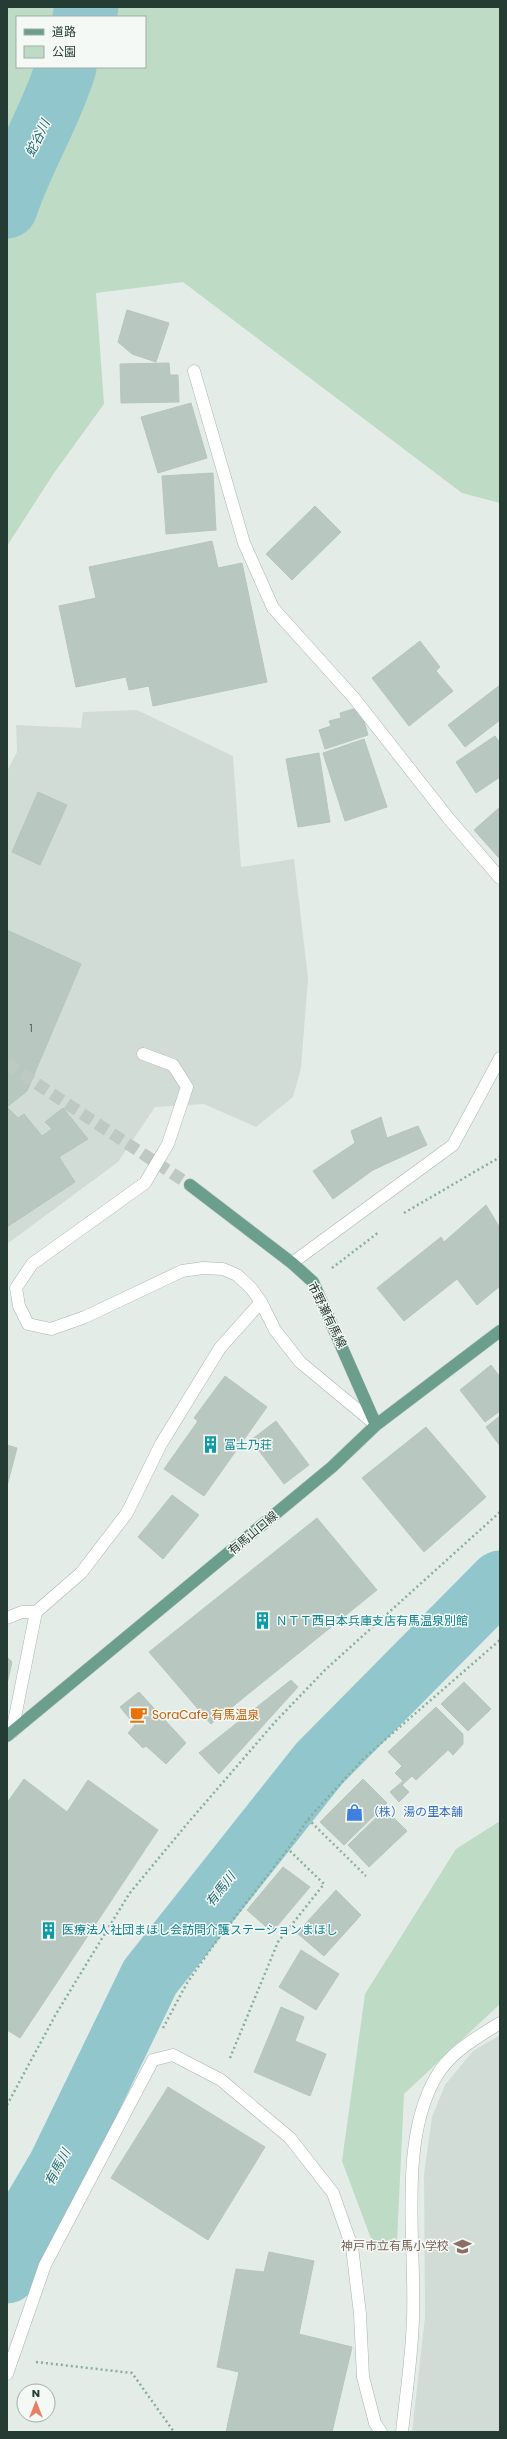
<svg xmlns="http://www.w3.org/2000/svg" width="507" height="2439" viewBox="0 0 507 2439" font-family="Poppins,'Noto Sans JP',sans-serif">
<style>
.built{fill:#d2dcd7}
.green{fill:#bedbc5}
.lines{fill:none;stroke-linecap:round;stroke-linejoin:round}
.river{stroke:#90c6cc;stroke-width:61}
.building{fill:#b9c7c1;stroke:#b6c5be}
.major-tunnel{stroke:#bec9c4;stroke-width:12;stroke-dasharray:12 6;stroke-linecap:butt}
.minor-casing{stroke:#a7b4ae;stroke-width:13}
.major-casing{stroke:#c2c8c6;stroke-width:13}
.path{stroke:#87ad9f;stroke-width:2.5;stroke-dasharray:2 3;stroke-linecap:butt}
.minor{stroke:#fff;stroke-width:12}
.major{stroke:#6c9e8e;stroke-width:12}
.labels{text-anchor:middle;stroke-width:3;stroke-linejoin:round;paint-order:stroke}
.number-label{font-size:10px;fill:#495f57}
.street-label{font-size:12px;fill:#243c34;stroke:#f4f9f6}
.culture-label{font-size:12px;fill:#0d838f;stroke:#f4f9f6;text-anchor:start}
.food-label{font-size:12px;fill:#c56008;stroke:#f4f9f6;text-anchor:start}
.shop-label{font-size:12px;fill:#366cbe;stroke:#f4f9f6;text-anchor:start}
.education-label{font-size:12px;fill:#785e54;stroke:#f4f9f6;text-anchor:end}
.water-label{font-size:13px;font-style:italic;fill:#236a73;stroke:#f4f9f6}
</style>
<rect width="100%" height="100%" fill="#e4ece8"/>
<path class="built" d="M 137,710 L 233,756 L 241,867 L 294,859 L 308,978 L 301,1068 L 293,1097 L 256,1127 L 204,1104 L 155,1107 L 118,1162 L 7,1244 L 7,771 L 17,752 L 16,725 L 81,728 L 83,712 Z
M 500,2035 L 500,2432 L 412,2432 L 425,2317 L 424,2174 L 432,2117 L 445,2085 L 473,2051 Z"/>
<path class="green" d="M 7,7 L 58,7 L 82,17 L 17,17 L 17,67 L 145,67 L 145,17 L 95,17 L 98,7 L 500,7 L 500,503 L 462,493 L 183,282 L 96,293 L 104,404 L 54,473 L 7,546 Z
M 500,1821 L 500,2004 L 404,2094 L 397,2242 L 376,2252 L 342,2161 L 365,1994 L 456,1849 Z"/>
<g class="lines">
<path class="river" d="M 83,17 L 88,7
M 7,208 C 23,160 51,116 66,67
M 7,2273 L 32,2211 L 58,2167 L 150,1977 L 319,1764 L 500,1581"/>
</g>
<path class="building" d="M 127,310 L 169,323 L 156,362 L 132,354 L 118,342 Z
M 169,363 L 170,375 L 178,375 L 179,402 L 121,403 L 120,364 Z
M 191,403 L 207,458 L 158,473 L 141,417 Z
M 213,473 L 216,530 L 166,534 L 162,476 Z
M 315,506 L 341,532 L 292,580 L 266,554 Z
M 212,541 L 218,568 L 242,563 L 267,682 L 153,706 L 149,686 L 129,690 L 126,677 L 76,687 L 59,606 L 96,598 L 89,567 Z
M 420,641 L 440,667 L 436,671 L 453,691 L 409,726 L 372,678 Z
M 500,685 L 500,720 L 465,747 L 448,725 Z
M 360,707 L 368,735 L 325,749 L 319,730 L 331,726 L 329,721 L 341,718 L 340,713 Z
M 495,736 L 500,743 L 500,777 L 476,793 L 456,762 Z
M 364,739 L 387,807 L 345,821 L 323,753 Z
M 319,753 L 330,822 L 298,827 L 286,759 Z
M 38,792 L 67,805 L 40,865 L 12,852 Z
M 500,807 L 500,859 L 474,830 Z
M 7,930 L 81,964 L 27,1091 L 7,1107 L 18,1118 L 24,1114 L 42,1136 L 52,1129 L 45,1122 L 63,1108 L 88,1139 L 59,1157 L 75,1182 L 7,1227 Z
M 381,1117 L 387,1138 L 418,1126 L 427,1145 L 373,1170 L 333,1199 L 313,1171 L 355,1143 L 351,1131 Z
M 486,1205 L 500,1228 L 500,1286 L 477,1305 L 457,1279 L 404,1321 L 377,1288 L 441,1237 L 444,1242 Z
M 491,1365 L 500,1377 L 500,1411 L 485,1422 L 460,1390 Z
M 225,1376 L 267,1407 L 204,1496 L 164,1469 L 198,1421 L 194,1418 Z
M 500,1416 L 500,1446 L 486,1427 Z
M 276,1421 L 309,1465 L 284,1484 L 251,1440 Z
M 426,1427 L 486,1497 L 424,1552 L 362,1478 Z
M 7,1445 L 17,1448 L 7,1486 Z
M 172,1495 L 199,1515 L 163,1559 L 138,1537 Z
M 317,1518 L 377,1590 L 211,1724 L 149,1652 Z
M 7,1657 L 12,1662 L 7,1684 Z
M 291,1680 L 298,1687 L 219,1774 L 199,1753 Z
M 464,1682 L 491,1709 L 468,1731 L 441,1704 Z
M 139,1692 L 186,1743 L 166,1764 L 146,1746 L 143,1748 L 128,1733 L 135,1725 L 120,1707 Z
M 436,1707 L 463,1734 L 463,1744 L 453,1755 L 448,1750 L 416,1780 L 412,1776 L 402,1785 L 409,1792 L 399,1802 L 390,1792 L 403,1781 L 395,1773 L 402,1766 L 388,1752 Z
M 24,1779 L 67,1812 L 88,1780 L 158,1830 L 20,2038 L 7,2030 L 7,1803 Z
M 363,1779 L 387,1803 L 344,1845 L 320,1822 Z
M 385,1809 L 407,1831 L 369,1867 L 348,1845 Z
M 283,1867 L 310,1887 L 272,1932 L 247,1910 Z
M 336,1890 L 361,1915 L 324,1956 L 297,1933 Z
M 301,1950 L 339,1974 L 316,2010 L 279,1987 Z
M 281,2007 L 304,2017 L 295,2041 L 326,2054 L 310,2096 L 254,2072 Z
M 168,2087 L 265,2147 L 208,2240 L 111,2178 Z
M 269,2252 L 314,2261 L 299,2334 L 352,2347 L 332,2432 L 226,2432 L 239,2372 L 217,2367 L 236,2269 L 264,2272 Z"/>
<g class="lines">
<path class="major-tunnel" d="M 7,1064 L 190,1185"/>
<defs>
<path id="minor" d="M 194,371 L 244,543 L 273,608 L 354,698 L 449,819 L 500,878
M 143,1054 L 173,1065 L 187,1087 L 168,1144 L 145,1183 L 32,1264 L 16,1288 L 19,1306 L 28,1324 L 51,1329 L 85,1317 L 182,1271 L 203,1268 L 223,1269 L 237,1275 L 251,1288 L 261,1302 L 275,1330 L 300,1362 L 376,1425
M 292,1263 L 453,1145 L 500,1058
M 7,1618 L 22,1612 L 36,1612 L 81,1573 L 127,1513 L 161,1444 L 220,1348 L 261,1302
M 12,1732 L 36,1612
M 7,2374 L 45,2265 L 153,2060 L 173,2055 L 221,2080 L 290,2138 L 333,2193 L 352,2247 L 360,2314 L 363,2377 L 375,2423 L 381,2432
M 402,2432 C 406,2394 412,2356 413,2318 C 416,2246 398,2141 436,2077 C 450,2052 476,2038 500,2023"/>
<path id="major" d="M 190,1185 L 292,1263 L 313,1282 L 376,1425
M 7,1736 L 332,1467 L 376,1425 L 500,1331"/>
</defs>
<use href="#minor" class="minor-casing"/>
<use href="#major" class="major-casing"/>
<path class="path" d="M 404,1213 L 500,1157
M 332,1268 L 379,1232
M 308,1819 L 366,1876
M 163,2028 L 187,1983 L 215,1943 L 288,1849 L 308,1819 L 364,1758 L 500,1640
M 230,2058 L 278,1942 L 324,1884 L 288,1849
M 7,2105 L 56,2014 L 129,1894 L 187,1824 L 275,1722 L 326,1669 L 500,1512
M 36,2362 L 132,2373 L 174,2432"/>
<use href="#minor" class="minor"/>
<use href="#major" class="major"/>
</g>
<defs>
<symbol id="building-bare" viewBox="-9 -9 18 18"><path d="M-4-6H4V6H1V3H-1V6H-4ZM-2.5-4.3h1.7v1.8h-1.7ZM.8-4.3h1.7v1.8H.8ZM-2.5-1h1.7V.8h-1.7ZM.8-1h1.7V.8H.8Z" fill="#0f9aa8" stroke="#f4f9f6" stroke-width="2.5" paint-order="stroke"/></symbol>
<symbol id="cafe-bare" viewBox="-9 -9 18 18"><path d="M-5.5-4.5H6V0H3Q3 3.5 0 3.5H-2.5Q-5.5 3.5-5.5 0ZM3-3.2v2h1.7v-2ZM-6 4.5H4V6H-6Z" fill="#e8710a" stroke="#f4f9f6" stroke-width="2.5" paint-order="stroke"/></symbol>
<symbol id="shop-bare" viewBox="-9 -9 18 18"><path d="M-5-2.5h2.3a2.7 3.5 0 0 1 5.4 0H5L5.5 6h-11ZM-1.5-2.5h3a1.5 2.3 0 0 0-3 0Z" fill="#3f7fe0" stroke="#f4f9f6" stroke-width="2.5" paint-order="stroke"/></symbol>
<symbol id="school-bare" viewBox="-9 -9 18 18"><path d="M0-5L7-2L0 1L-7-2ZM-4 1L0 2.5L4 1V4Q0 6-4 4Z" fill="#8d6e63" stroke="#f4f9f6" stroke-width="2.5" paint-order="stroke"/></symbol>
</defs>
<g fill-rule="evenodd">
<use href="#building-bare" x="198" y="1432" width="25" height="25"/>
<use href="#building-bare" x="250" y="1608" width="25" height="25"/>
<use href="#cafe-bare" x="126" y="1702" width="25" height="25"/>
<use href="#shop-bare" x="342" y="1800" width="25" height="25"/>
<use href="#building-bare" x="36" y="1918" width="25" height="25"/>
<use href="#school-bare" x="450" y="2234" width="25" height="25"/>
</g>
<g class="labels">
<g class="number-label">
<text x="31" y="1032">1</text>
</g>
<g class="street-label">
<text transform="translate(327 1315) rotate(64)" y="4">市野瀬有馬線</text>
<text transform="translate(253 1533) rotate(-40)" y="4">有馬山口線</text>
</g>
<g class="culture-label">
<text x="224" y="1449">冨士乃荘</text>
<text x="276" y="1625">ＮＴＴ西日本兵庫支店有馬温泉別館</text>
<text x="62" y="1934">医療法人社団まほし会訪問介護ステーションまほし</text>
</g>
<g class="food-label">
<text x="152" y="1719">SoraCafe 有馬温泉</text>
</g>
<g class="shop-label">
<text x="367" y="1816">（株）湯の里本舗</text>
</g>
<g class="education-label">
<text x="449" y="2250">神戸市立有馬小学校</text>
</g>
<g class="water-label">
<text transform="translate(37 138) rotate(-64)" y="5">蛇谷川</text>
<text transform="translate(220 1889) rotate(-52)" y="5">有馬川</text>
<text transform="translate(57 2167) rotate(-62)" y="5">有馬川</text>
</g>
</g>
<rect width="507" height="2439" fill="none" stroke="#243c34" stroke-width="16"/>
<rect x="16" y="16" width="130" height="52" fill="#f4f9f6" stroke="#a1ada8"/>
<rect x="24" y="29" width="20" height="6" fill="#6c9e8e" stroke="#a1ada8"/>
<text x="52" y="36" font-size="12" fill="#243c34">道路</text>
<rect x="24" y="46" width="20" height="12" fill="#bedbc5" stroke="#a1ada8"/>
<text x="52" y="56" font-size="12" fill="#243c34">公園</text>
<g transform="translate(36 2403)"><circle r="19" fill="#f4f9f6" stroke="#a1ada8"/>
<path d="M0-3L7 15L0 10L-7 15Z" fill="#e77f67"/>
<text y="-6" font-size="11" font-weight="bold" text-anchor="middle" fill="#243c34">N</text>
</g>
</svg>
